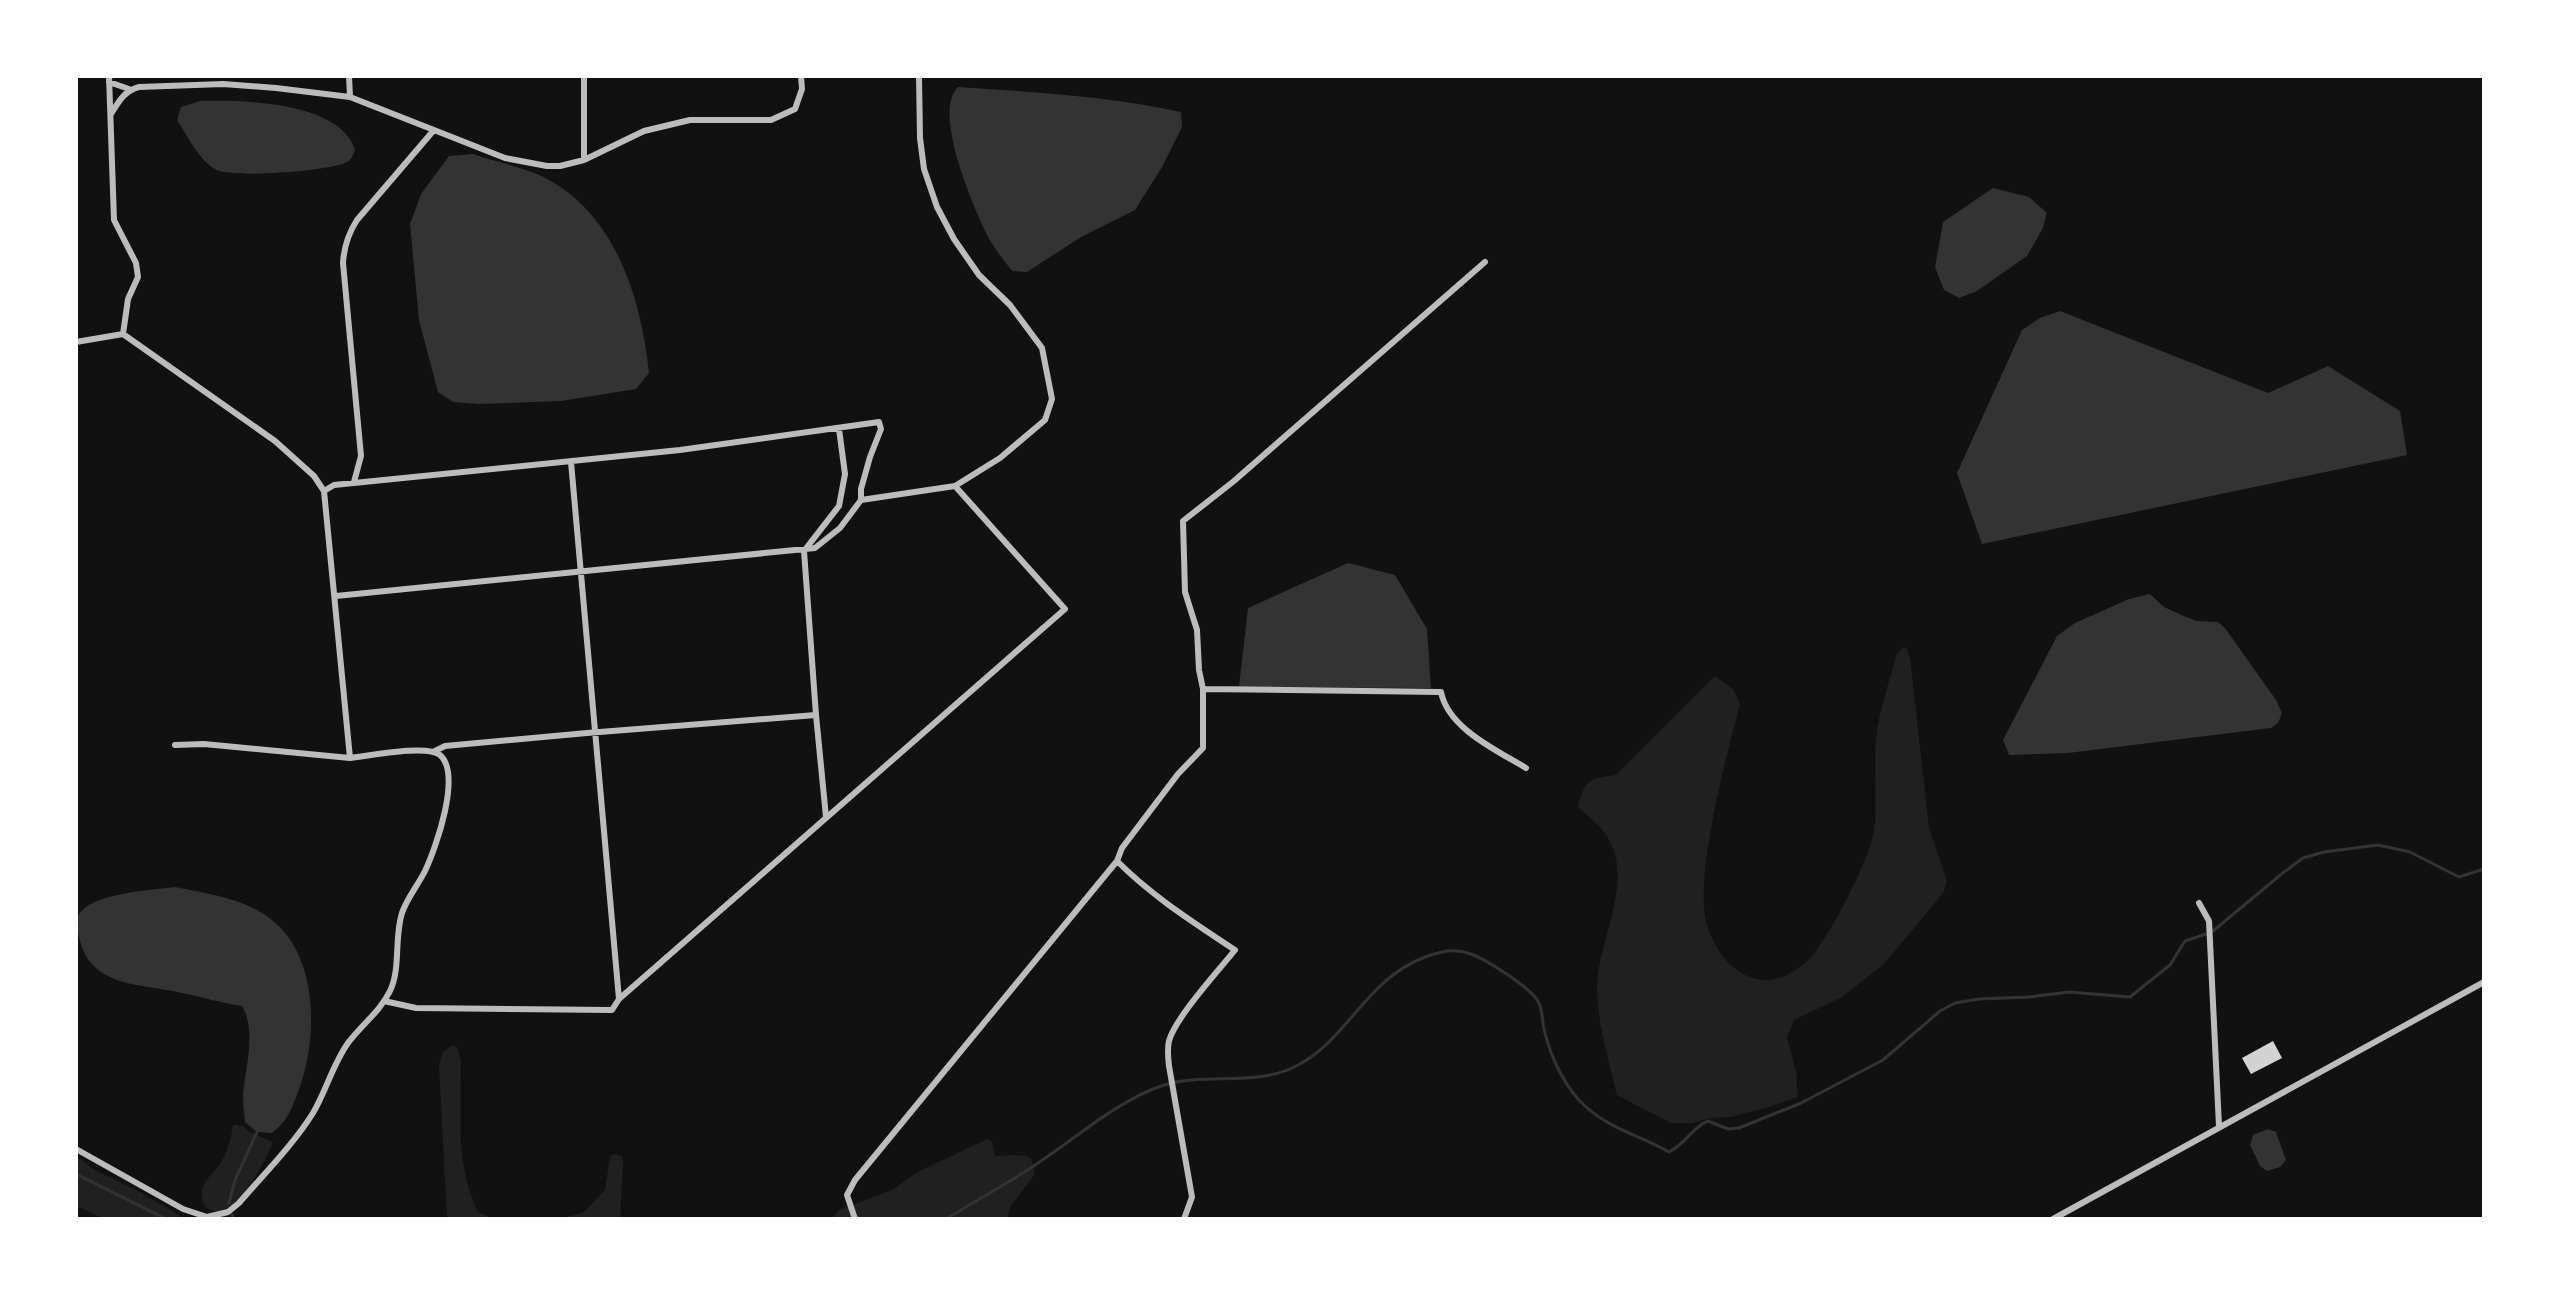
<svg xmlns="http://www.w3.org/2000/svg" width="2560" height="1295" viewBox="0 0 2560 1295" font-family="Figtree,sans-serif">
<style>
.green{fill:#202020}
.water{fill:#333}
.lines{fill:none;stroke-linecap:round;stroke-linejoin:round}
.stream{stroke:#333;stroke-width:3}
.building{fill:#d3d3d3}
.minor{stroke:#bcbcbc;stroke-width:6}
</style>
<rect width="100%" height="100%" fill="#111"/>
<path class="green" d="M 1903,647 L 1907,649 L 1910,659 L 1929,828 L 1947,881 L 1943,893 L 1884,964 L 1842,997 L 1794,1020 L 1787,1037 L 1796,1072 L 1798,1097 L 1766,1108 L 1731,1117 L 1709,1118 L 1694,1123 L 1671,1123 L 1617,1095 C 1609,1061 1598,1025 1597,991 C 1596,940 1638,881 1605,833 C 1598,823 1587,816 1578,807 C 1585,778 1589,779 1616,775 L 1715,676 L 1733,689 L 1740,704 C 1727,755 1693,878 1707,925 C 1714,948 1730,971 1753,978 C 1777,986 1802,969 1816,951 C 1833,929 1871,856 1874,830 C 1878,800 1873,769 1876,739 C 1879,711 1889,683 1896,656 Z
M 452,1045 L 457,1047 L 461,1061 C 461,1112 455,1164 478,1212 L 493,1218 L 563,1218 L 584,1212 L 605,1190 L 610,1157 L 614,1154 L 622,1156 L 623,1163 L 620,1219 L 447,1219 L 439,1064 L 443,1052 Z
M 233,1125 L 243,1126 L 249,1132 L 273,1142 C 266,1160 239,1213 216,1211 C 212,1211 207,1208 204,1206 C 197,1182 210,1179 221,1162 C 228,1151 231,1138 233,1125 Z
M 987,1139 L 992,1142 L 995,1156 L 1023,1155 L 1031,1158 L 1035,1174 L 1011,1206 L 1007,1219 L 832,1219 L 839,1210 L 892,1190 L 916,1173 Z
M 76,1155 L 93,1169 L 138,1191 L 186,1219 L 105,1219 L 76,1206 Z"/>
<path class="water" d="M 958,87 C 1033,92 1108,96 1181,112 L 1182,127 L 1162,167 L 1135,210 L 1081,237 L 1027,272 L 1012,271 C 1003,259 994,248 987,235 C 973,206 932,112 958,87 Z
M 200,101 C 241,100 338,101 355,149 C 353,155 352,160 345,163 C 326,171 231,179 215,169 C 199,160 187,135 177,120 L 181,107 Z
M 473,154 C 493,161 517,166 537,174 C 614,208 641,296 649,373 L 636,389 L 561,401 L 480,404 L 453,402 L 438,392 L 419,320 L 410,224 L 421,194 L 449,156 Z
M 1993,188 L 2029,197 L 2047,213 L 2042,230 L 2027,256 L 1977,291 L 1959,298 L 1944,290 L 1935,267 L 1943,222 Z
M 2060,311 L 2268,393 L 2328,366 L 2400,411 L 2407,455 L 1982,544 L 1957,473 L 2022,330 L 2040,318 Z
M 1348,563 L 1395,575 L 1427,629 L 1431,688 L 1239,687 L 1248,608 Z
M 2150,594 L 2164,607 L 2186,617 L 2197,621 L 2218,622 L 2225,628 L 2276,700 L 2282,713 L 2278,723 L 2271,728 L 2068,753 L 2009,755 L 2003,740 L 2057,636 L 2075,623 L 2129,599 Z
M 175,887 C 209,894 245,898 273,921 C 319,958 318,1041 298,1092 C 292,1108 287,1122 272,1133 L 257,1132 L 245,1122 C 244,1114 243,1105 243,1096 C 245,1068 257,1031 242,1006 C 221,1003 202,997 182,993 C 159,987 131,987 110,977 C 94,970 84,957 80,941 C 78,933 75,925 78,917 C 87,893 153,890 175,887 Z
M 2268,1129 L 2276,1132 L 2286,1160 L 2280,1167 L 2267,1171 L 2260,1166 L 2250,1145 L 2253,1135 Z"/>
<g class="lines">
<path class="stream" d="M 2213,931 L 2284,872 L 2303,858 L 2324,852 L 2378,845 L 2410,852 L 2459,877 L 2484,869
M 76,1174 L 166,1219
M 229,1203 L 235,1180 L 257,1132
M 232,1215 L 233,1219
M 946,1219 C 973,1202 1002,1187 1029,1169 C 1072,1142 1113,1103 1161,1086 C 1205,1071 1257,1088 1298,1065 C 1349,1038 1365,980 1425,957 C 1442,951 1454,948 1471,954 C 1487,960 1533,989 1539,1003 C 1543,1012 1542,1024 1545,1033 C 1551,1058 1566,1089 1585,1106 C 1610,1129 1641,1136 1669,1152 C 1686,1144 1692,1127 1708,1121 L 1728,1129 L 1739,1128 L 1801,1103 L 1883,1060 L 1940,1011 L 1955,1003 L 1979,999 L 2029,997 L 2069,992 L 2130,997 L 2170,965 L 2185,941 L 2206,934"/>
</g>
<path class="building" d="M 2273,1041 L 2282,1058 L 2251,1074 L 2242,1058 Z"/>
<g class="lines">
<path class="minor" d="M 109,76 L 114,220 L 136,263 L 138,277 L 128,299 L 123,334
M 349,76 L 350,97 L 434,130 L 357,220 C 348,234 344,246 343,263 L 361,456 L 354,482
M 109,82 L 129,89
M 111,114 C 119,101 124,91 139,87 L 223,84 L 276,88 L 350,97
M 434,130 L 505,158 L 547,166 L 560,166 L 584,160 L 644,131 L 690,120 L 771,120 L 795,109 L 802,89 L 801,76
M 584,160 L 584,76
M 1485,262 L 1234,481 L 1183,521 L 1185,592 L 1197,630 L 1199,670 L 1203,689 L 1441,692 C 1448,728 1496,750 1526,768
M 76,342 L 123,334 L 275,441 L 314,476 L 324,491
M 571,462 L 619,999
M 861,500 L 955,486
M 816,715 L 826,817
M 175,745 L 204,744 L 350,758
M 435,751 L 445,746 L 587,733 L 816,715 L 804,551 L 839,506 L 845,474 L 839,429
M 2199,903 L 2209,921 L 2219,1126
M 384,1001 L 416,1008 L 612,1010 L 619,999 L 1065,609 L 955,486 L 1000,458 L 1045,420 L 1052,399 L 1042,348 L 1010,305 L 979,275 L 954,239 L 937,207 L 924,169 L 920,138 L 919,76
M 76,1149 L 183,1209 L 207,1217 L 228,1212 L 239,1203 C 264,1174 293,1145 313,1113 C 326,1091 333,1064 348,1043 C 362,1024 379,1013 390,991 C 401,968 394,938 402,913 C 407,898 418,885 425,871 C 436,848 462,774 440,755 C 427,744 368,756 350,758 L 324,491 L 334,485 L 680,450 L 879,422 L 881,429 L 870,457 L 861,489 L 861,500 L 840,528 L 815,548 L 336,596
M 855,1219 L 847,1195 L 855,1180 L 1117,861
M 1184,1219 L 1192,1197 L 1169,1066 C 1168,1057 1167,1049 1169,1041 C 1175,1018 1219,970 1235,950 C 1193,922 1153,897 1117,861 L 1122,848 L 1178,774 L 1203,748 L 1203,689
M 2053,1219 L 2484,982"/>
</g>
<rect width="2560" height="1295" fill="none" stroke="#ffffff" stroke-width="156"/>
</svg>
